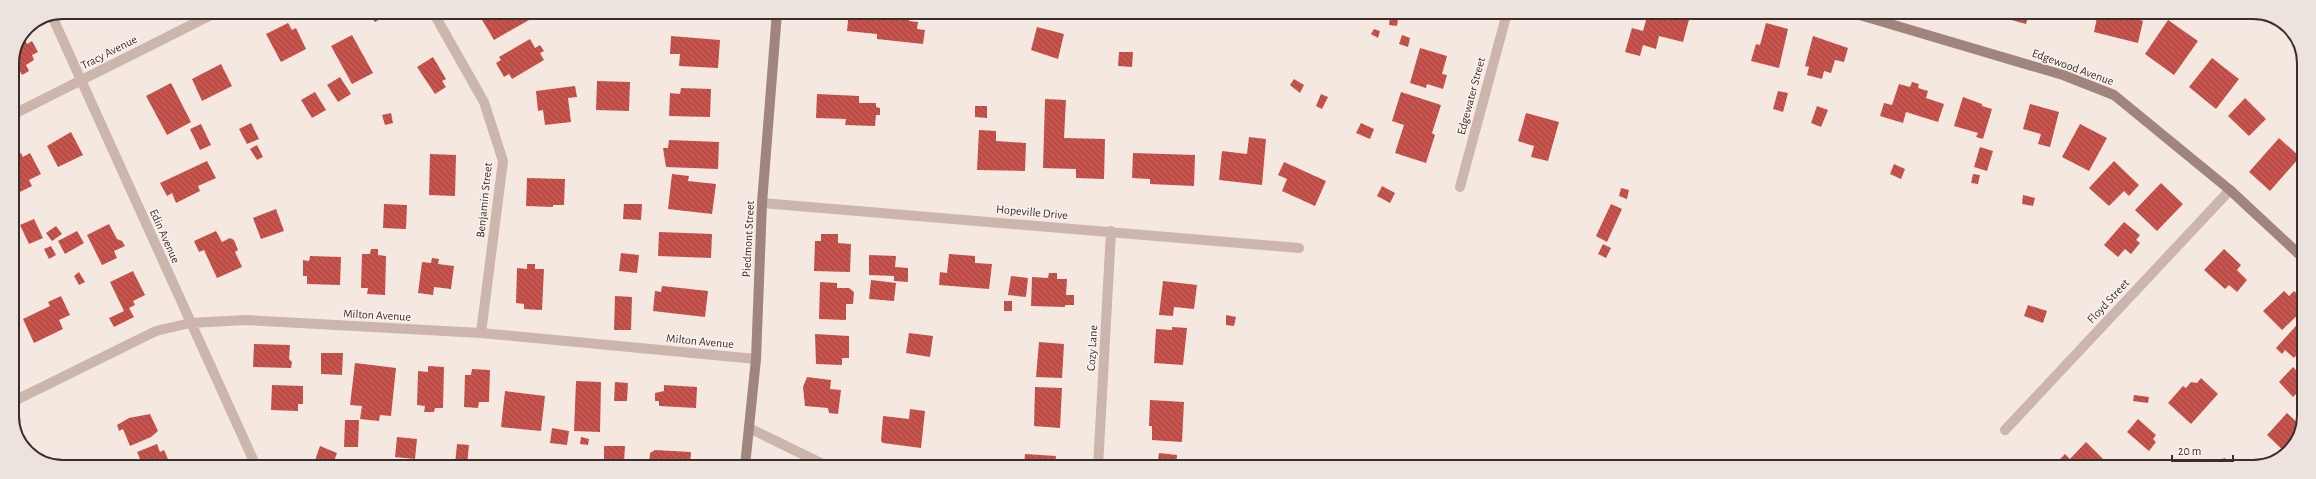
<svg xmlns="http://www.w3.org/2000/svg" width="2316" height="479" viewBox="0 0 2316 479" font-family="'Alegreya Sans',sans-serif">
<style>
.building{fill:url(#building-back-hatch)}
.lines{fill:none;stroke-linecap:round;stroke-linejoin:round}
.street{stroke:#ccb5ac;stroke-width:10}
.secondary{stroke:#a0847d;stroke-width:10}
.labels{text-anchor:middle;stroke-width:3;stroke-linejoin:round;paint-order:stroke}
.street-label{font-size:12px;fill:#3b2d2b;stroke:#fbf3ee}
.rim{fill:none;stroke:#3b2d2b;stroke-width:2}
</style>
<defs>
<pattern id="building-back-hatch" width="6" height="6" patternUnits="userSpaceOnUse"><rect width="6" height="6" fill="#c7544c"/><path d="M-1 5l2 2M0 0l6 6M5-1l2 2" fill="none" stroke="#a3463f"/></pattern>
</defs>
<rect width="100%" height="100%" fill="#f4e8e1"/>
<path class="building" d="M 138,12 L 156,12 L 142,19 Z
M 368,12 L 392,12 L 375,22 Z
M 491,12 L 524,12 L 529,20 L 494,40 L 481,18 Z
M 849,12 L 910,12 L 909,21 L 918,22 L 917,29 L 925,30 L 923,44 L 877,39 L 877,34 L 847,31 Z
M 1648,13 L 1680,13 L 1690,16 L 1683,42 L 1659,36 L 1656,49 L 1643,45 L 1640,56 L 1625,52 L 1632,28 L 1643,31 Z
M 2006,13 L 2029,13 L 2026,24 L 2004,18 Z
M 2098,13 L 2115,13 L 2143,21 L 2138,43 L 2094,32 Z
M 1390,17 L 1398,19 L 1397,26 L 1389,25 Z
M 2168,20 L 2198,41 L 2174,75 L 2145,54 Z
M 288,23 L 292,30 L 296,28 L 306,49 L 281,62 L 266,34 Z
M 1766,23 L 1788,29 L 1779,68 L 1751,61 L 1756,44 L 1760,45 Z
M 1037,27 L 1064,34 L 1058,59 L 1031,50 Z
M 1374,29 L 1380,31 L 1378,38 L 1371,34 Z
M 352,35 L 373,73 L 352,84 L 331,46 Z
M 1402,35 L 1410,38 L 1408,47 L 1399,44 Z
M 671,36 L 720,40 L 718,68 L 679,66 L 680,54 L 670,54 Z
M 1813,36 L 1848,48 L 1844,62 L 1835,60 L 1831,73 L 1824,71 L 1822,79 L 1807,75 L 1809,67 L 1805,66 Z
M 24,38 L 27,44 L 32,41 L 38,52 L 32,55 L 34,60 L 26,65 L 29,71 L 22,75 L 18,68 L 12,71 L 12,63 Z
M 530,39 L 535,48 L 540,45 L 544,51 L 540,53 L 544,60 L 512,79 L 509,74 L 504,77 L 496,63 L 501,60 L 499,57 Z
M 1420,48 L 1447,56 L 1442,74 L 1447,75 L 1443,89 L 1427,84 L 1426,88 L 1410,83 Z
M 1119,52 L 1133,52 L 1132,67 L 1118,66 Z
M 433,57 L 446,79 L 442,81 L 446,87 L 435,94 L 417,67 Z
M 2212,58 L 2239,79 L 2216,109 L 2189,87 Z
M 221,64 L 232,86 L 202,101 L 192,79 Z
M 340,77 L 351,94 L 338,102 L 327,85 Z
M 1294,79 L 1304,85 L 1300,93 L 1290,85 Z
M 597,81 L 630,82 L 629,111 L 596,110 Z
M 1912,82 L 1919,84 L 1918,88 L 1928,91 L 1926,98 L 1944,104 L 1938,122 L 1906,112 L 1903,123 L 1880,116 L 1884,103 L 1892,105 L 1899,84 L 1910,87 Z
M 171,83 L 191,122 L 167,135 L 146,96 Z
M 575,86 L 577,97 L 568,98 L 571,122 L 545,125 L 543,110 L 538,111 L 536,91 Z
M 681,88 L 711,89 L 710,117 L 669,116 L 670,93 L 680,94 Z
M 1778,91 L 1788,93 L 1783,112 L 1773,109 Z
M 315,92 L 326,110 L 312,118 L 301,100 Z
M 1401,92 L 1441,105 L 1432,133 L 1435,135 L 1426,163 L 1395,153 L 1404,125 L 1392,121 Z
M 817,94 L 859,96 L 859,103 L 876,103 L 876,107 L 880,108 L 880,115 L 876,115 L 875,126 L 845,125 L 846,119 L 816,118 Z
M 1321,94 L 1328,97 L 1322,109 L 1316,106 Z
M 1963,97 L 1982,104 L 1982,106 L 1992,109 L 1983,139 L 1976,137 L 1978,133 L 1954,126 Z
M 2245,98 L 2266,119 L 2249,136 L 2228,116 Z
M 1045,99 L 1066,100 L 1064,138 L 1105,139 L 1104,179 L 1076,178 L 1076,169 L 1043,168 Z
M 2030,104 L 2059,112 L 2050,147 L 2038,144 L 2041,134 L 2023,129 Z
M 975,106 L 987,106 L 987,118 L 975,117 Z
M 1817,106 L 1828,110 L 1821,127 L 1811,123 Z
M 391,113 L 393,123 L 385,125 L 382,115 Z
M 1526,113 L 1559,122 L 1548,161 L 1531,157 L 1534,146 L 1518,141 Z
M 251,123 L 259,139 L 247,144 L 239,129 Z
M 1361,123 L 1374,129 L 1370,139 L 1356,133 Z
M 201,124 L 211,145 L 200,150 L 190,129 Z
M 2080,124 L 2107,138 L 2089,171 L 2062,157 Z
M 979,130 L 996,131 L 996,141 L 1026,143 L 1025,171 L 977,170 Z
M 71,132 L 83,155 L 58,167 L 47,146 Z
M 1249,137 L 1266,139 L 1262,185 L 1219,180 L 1222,151 L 1247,154 Z
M 2279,138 L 2300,157 L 2270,191 L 2249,172 Z
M 669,140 L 719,142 L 718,169 L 666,167 L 663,148 L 668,148 Z
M 257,145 L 263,157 L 257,160 L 250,149 Z
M 1980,147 L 1993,151 L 1987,171 L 1974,167 Z
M 21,153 L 23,157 L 30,153 L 41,174 L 29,180 L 32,186 L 18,193 L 12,182 L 12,163 L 15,161 L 13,156 Z
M 1133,153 L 1195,155 L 1194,186 L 1150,184 L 1150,179 L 1132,178 Z
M 430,154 L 456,155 L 455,196 L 429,195 Z
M 207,161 L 216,178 L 198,186 L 200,191 L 176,203 L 172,193 L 167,196 L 160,183 Z
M 2114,161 L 2139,185 L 2129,196 L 2124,191 L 2109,206 L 2089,188 Z
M 1284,162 L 1326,181 L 1315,206 L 1282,191 L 1287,179 L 1278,175 Z
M 1894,164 L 1905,169 L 1901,179 L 1890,174 Z
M 672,174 L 689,176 L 688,181 L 716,184 L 712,214 L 668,209 Z
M 1973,174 L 1980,175 L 1978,184 L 1971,183 Z
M 527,178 L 565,179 L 564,205 L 553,205 L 553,207 L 526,206 Z
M 2161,183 L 2183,204 L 2157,231 L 2135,210 Z
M 1382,186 L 1395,193 L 1390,203 L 1377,196 Z
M 1621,188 L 1629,190 L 1627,199 L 1619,196 Z
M 2023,195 L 2035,198 L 2033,206 L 2022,204 Z
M 384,204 L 407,205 L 406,229 L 383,228 Z
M 624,204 L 642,204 L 641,220 L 623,219 Z
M 1611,204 L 1622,209 L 1607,242 L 1596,236 Z
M 276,209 L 284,231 L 261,239 L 253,218 Z
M 34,219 L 43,238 L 29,244 L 20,225 Z
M 2124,222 L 2140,235 L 2136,240 L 2140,243 L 2131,254 L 2125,249 L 2118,257 L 2104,245 Z
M 109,224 L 117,239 L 122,241 L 125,246 L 114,251 L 117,258 L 102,265 L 87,235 Z
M 56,226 L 62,234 L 52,241 L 46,233 Z
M 77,231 L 84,243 L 65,254 L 58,241 Z
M 216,231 L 222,242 L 230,238 L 234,240 L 238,250 L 235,252 L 242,267 L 217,278 L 204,250 L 199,252 L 194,241 Z
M 659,232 L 712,234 L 711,258 L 658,256 Z
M 821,234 L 838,234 L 838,243 L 851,244 L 850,272 L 814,271 L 815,241 L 821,241 Z
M 14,235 L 19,245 L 12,248 L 12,236 Z
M 1603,244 L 1611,248 L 1606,258 L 1598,254 Z
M 51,246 L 56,255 L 49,259 L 44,249 Z
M 371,249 L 378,249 L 378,255 L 386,256 L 385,295 L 367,294 L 368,288 L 361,288 L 362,254 L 370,254 Z
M 2224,249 L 2241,265 L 2237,270 L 2247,280 L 2237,292 L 2229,285 L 2225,289 L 2204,270 Z
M 621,253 L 639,255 L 637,273 L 619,271 Z
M 949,254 L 975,256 L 975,263 L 992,264 L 989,289 L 939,285 L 940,272 L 947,273 Z
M 869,255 L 896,256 L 895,267 L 908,268 L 908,282 L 894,281 L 894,276 L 869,275 Z
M 310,256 L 341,257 L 340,285 L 307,284 L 307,276 L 303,276 L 303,260 L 309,261 Z
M 432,258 L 439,259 L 438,264 L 454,266 L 451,289 L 434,287 L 433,295 L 418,293 L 422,262 L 431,263 Z
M 527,264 L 535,264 L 535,269 L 544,269 L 542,310 L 524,309 L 524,304 L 516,303 L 517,268 L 527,269 Z
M 133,271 L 145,295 L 133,301 L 135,305 L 129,308 L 134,317 L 114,327 L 109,318 L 124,311 L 110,282 Z
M 79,272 L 85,282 L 79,285 L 74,276 Z
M 1049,273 L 1057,273 L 1057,279 L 1067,279 L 1066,295 L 1074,295 L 1074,305 L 1065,305 L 1065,307 L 1031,306 L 1032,277 L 1048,278 Z
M 1011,276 L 1028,278 L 1026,297 L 1008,295 Z
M 871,280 L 896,283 L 894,301 L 869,299 Z
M 1163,281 L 1197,285 L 1194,309 L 1174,307 L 1173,316 L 1159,315 Z
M 820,282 L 837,283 L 837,288 L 849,288 L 854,292 L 853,304 L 846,304 L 846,320 L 819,319 Z
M 662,286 L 708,291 L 705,317 L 653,311 L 655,291 L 661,292 Z
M 2284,291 L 2289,296 L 2294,291 L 2302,298 L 2296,303 L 2303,310 L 2282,330 L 2263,311 Z
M 61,296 L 70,315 L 59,320 L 63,329 L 34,343 L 23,319 L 50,306 L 48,302 Z
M 615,296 L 632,297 L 631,330 L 614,330 Z
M 1004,301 L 1012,301 L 1012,311 L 1004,311 Z
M 2028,305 L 2047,311 L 2043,323 L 2024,316 Z
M 1226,315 L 1236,317 L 1234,326 L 1226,325 Z
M 2303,318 L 2303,354 L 2300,351 L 2294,358 L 2285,350 L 2282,354 L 2276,348 Z
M 1172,327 L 1187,328 L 1183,365 L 1154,363 L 1156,329 L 1172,330 Z
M 909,333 L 933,336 L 930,357 L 906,353 Z
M 815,334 L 849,336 L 849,358 L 842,358 L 842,365 L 816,364 Z
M 1039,342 L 1064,344 L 1062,378 L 1036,377 Z
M 254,344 L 290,345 L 289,359 L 292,362 L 291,368 L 253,367 Z
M 321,353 L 343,353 L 342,375 L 321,374 Z
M 355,363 L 396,368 L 391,416 L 380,415 L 379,421 L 360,419 L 362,406 L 350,405 Z
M 428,366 L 444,367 L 443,408 L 435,408 L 434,412 L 424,412 L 425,406 L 417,405 L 418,371 L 428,372 Z
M 2293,367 L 2303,377 L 2303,387 L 2293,397 L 2279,382 Z
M 472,369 L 490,370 L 489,402 L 479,402 L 478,408 L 464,407 L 465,375 L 471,375 Z
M 807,377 L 831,380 L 830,389 L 841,390 L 838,414 L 829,413 L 828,408 L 805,406 L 803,387 Z
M 2201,378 L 2218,394 L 2191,424 L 2168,403 L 2183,386 L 2186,388 L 2191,382 L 2197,383 Z
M 576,381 L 601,382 L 600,432 L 574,431 Z
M 615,382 L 628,383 L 627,401 L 614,401 Z
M 272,385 L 303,386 L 303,404 L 298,404 L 298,411 L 271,410 Z
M 664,385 L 697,387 L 696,408 L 659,406 L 659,401 L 655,401 L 655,393 L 664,391 Z
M 1035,387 L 1062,388 L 1060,428 L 1034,426 Z
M 505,391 L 545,396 L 541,431 L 501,427 Z
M 2134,395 L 2149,397 L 2148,403 L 2133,401 Z
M 1150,400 L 1184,402 L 1182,442 L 1152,440 L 1152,426 L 1149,426 Z
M 910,409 L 925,411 L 921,448 L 883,443 L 881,441 L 883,416 L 909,419 Z
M 2287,413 L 2302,427 L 2287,454 L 2267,435 Z
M 150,414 L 158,431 L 151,437 L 130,446 L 123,429 L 119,431 L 117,425 L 129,418 Z
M 2138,419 L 2156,435 L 2153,439 L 2156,442 L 2149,451 L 2127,432 Z
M 345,420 L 359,420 L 358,447 L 344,447 Z
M 552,428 L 569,431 L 567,445 L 550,443 Z
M 397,437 L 417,439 L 415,459 L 395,457 Z
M 581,437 L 589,439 L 588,445 L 580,444 Z
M 2086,442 L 2105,461 L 2099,467 L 2052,467 L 2065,454 L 2070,459 Z
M 157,444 L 160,452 L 164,450 L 168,459 L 163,461 L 165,466 L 139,466 L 136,461 L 140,459 L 137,452 Z
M 457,444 L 469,445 L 467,465 L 455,464 Z
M 320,446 L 337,453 L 333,464 L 339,466 L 313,466 Z
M 604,446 L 625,446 L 624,462 L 604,461 Z
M 655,450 L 691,452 L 690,466 L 649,465 L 650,453 Z
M 1159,453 L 1177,455 L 1176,467 L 1145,467 L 1146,460 L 1158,461 Z
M 1025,454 L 1056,456 L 1055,466 L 1024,466 Z
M 2225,458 L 2229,463 L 2229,467 L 2215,467 L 2218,460 Z
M 57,461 L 60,466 L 50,464 Z"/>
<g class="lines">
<path class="street" d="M 433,12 L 484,102 L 503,161 L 481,333
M 52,16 L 256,466
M 1883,21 L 1885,13
M 12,115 L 217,12
M 1460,187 L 1507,13
M 762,203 L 1299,248
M 12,402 L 156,331 L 190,323 L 245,320 L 481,333 L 756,359
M 749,428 L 827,466
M 2005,430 L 2230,190
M 1098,467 L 1111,231"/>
<path class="secondary" d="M 1853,13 L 2063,75 L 2114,95 L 2230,190 L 2303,258
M 745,466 L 756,359 L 762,203 L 777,12"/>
</g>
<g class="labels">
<g class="street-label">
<text transform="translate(109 52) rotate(-27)" y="4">Tracy Avenue</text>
<text transform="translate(2073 67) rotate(20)" y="4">Edgewood Avenue</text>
<text transform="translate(1471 96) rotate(-75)" y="4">Edgewater Street</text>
<text transform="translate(484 200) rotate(-84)" y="4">Benjamin Street</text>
<text transform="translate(1032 212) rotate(5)" y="4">Hopeville Drive</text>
<text transform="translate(165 236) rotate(66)" y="4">Edin Avenue</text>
<text transform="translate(748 239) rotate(-87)" y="4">Piedmont Street</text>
<text transform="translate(2108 301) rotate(-47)" y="4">Floyd Street</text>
<text transform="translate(377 315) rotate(3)" y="4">Milton Avenue</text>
<text transform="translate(700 341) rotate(5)" y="4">Milton Avenue</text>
<text transform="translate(1092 348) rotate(-87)" y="4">Cozy Lane</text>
</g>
</g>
<path d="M0 0H2316V479H0ZM63 19H2253A44 44 0 0 1 2297 63V416A44 44 0 0 1 2253 460H63A44 44 0 0 1 19 416V63A44 44 0 0 1 63 19Z" fill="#ece3de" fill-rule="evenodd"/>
<path class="rim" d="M63 19H2253A44 44 0 0 1 2297 63V416A44 44 0 0 1 2253 460H63A44 44 0 0 1 19 416V63A44 44 0 0 1 63 19Z"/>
<path d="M2172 455v6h61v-6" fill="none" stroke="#3b2d2b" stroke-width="2"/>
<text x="2178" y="455" font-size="12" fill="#3b2d2b" stroke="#fbf3ee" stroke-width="3" paint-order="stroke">20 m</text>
</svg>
